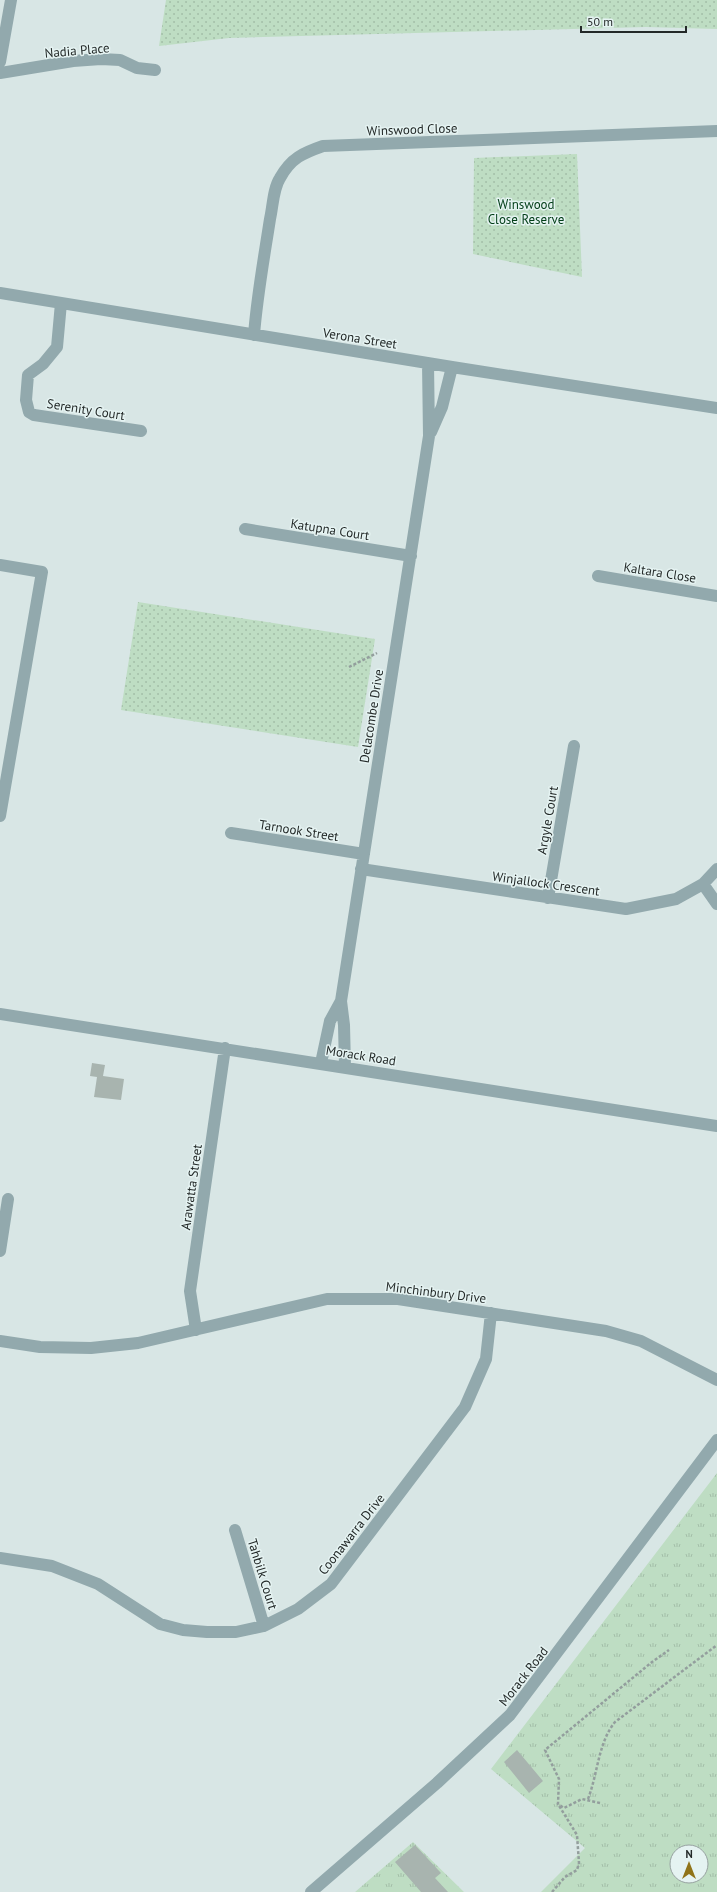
<svg xmlns="http://www.w3.org/2000/svg" width="717" height="1892" viewBox="0 0 717 1892" font-family="'PT Sans',sans-serif">
<style>
.grass{fill:url(#grass-tufts);fill-rule:evenodd}
.park{fill:url(#park-dots)}
.building{fill:#a8b4af}
.lines{fill:none;stroke-linecap:round;stroke-linejoin:round}
.path{stroke:#939e9d;stroke-width:2.5;stroke-dasharray:3 2;stroke-linecap:butt}
.minor{stroke:#92a9ad;stroke-width:12}
.labels{text-anchor:middle;stroke-width:3;stroke-linejoin:round;paint-order:stroke}
.street-label{font-size:13px;fill:#232928;stroke:#e5f3f2}
.park-label{font-size:13px;fill:#003d16;stroke:#e5f3f2}
</style>
<defs>
<pattern id="grass-tufts" width="24" height="20" patternUnits="userSpaceOnUse"><rect width="24" height="20" fill="#beddc3"/><path d="M3 7l-1-3M5 7V3M7 7l1-3M15 17l-1-3M17 17v-4M19 17l1-3" fill="none" stroke="#a3bea8"/></pattern>
<pattern id="park-dots" width="8" height="8" patternUnits="userSpaceOnUse"><rect width="8" height="8" fill="#beddc3"/><path d="M2 2h.1M6 6h.1" fill="none" stroke="#a3bea8" stroke-width="1.8" stroke-linecap="round"/></pattern>
</defs>
<rect width="100%" height="100%" fill="#d8e6e5"/>
<path class="grass" d="M 717,1473 L 717,1892 L 541,1892 L 585,1848 L 491,1769 ZM 677,1852 L 701,1852 L 701,1876 L 677,1876 Z
M 413,1842 L 464,1892 L 355,1892 Z"/>
<path class="park" d="M 166,0 L 717,0 L 717,29 L 646,27 L 229,38 L 159,46 Z
M 577,154 L 582,277 L 473,254 L 474,158 Z
M 138,602 L 375,639 L 358,747 L 121,710 Z"/>
<path class="building" d="M 92,1063 L 105,1065 L 103,1076 L 124,1079 L 121,1100 L 94,1097 L 97,1077 L 90,1076 Z
M 517,1750 L 543,1781 L 529,1793 L 504,1762 Z
M 415,1845 L 441,1873 L 435,1878 L 448,1892 L 421,1892 L 395,1862 Z"/>
<g class="lines">
<path class="path" d="M 349,667 L 377,653
M 588,1799 C 598,1773 598,1743 615,1722 L 717,1645
M 600,1803 L 582,1799 L 564,1808 L 558,1804 L 559,1779 L 545,1750 L 652,1662 L 669,1650
M 552,1892 L 565,1877 L 577,1870 L 579,1863 L 577,1835 L 558,1804"/>
<path class="minor" d="M 0,62 L 11,0
M 0,73 L 73,61 L 101,59 L 120,60 L 137,68 L 155,70
M 0,293 L 452,367 L 717,408
M 61,303 L 57,347 L 43,364 L 28,375 L 26,400 L 29,412 L 34,415 L 141,431
M 254,335 C 257,296 264,258 270,219 C 273,206 273,189 280,178 C 291,158 303,153 323,146 L 717,131
M 431,432 L 442,407 L 452,367
M 245,529 L 411,556
M 0,565 L 42,572 L 0,816
M 598,576 L 717,596
M 231,833 L 364,854
M 361,869 L 626,909 L 676,899 L 703,884 L 717,869
M 703,884 L 717,904
M 548,898 L 574,746
M 0,1014 L 717,1126
M 321,1063 L 330,1021 L 341,1001
M 345,1067 L 344,1025 L 341,1001 L 429,436 L 428,363
M 0,1251 L 8,1199
M 196,1330 L 190,1291 L 225,1048
M 0,1341 L 40,1347 L 91,1348 L 138,1343 L 327,1299 L 398,1299 L 606,1331 L 641,1341 L 717,1380
M 235,1530 L 264,1626
M 0,1558 L 52,1566 L 98,1584 L 160,1624 L 183,1630 L 207,1632 L 236,1632 L 264,1626 L 298,1609 L 331,1584 L 465,1407 L 486,1359 L 491,1313
M 311,1892 L 437,1783 L 510,1715 L 717,1440"/>
</g>
<g class="labels">
<g class="street-label">
<text transform="translate(77 50) rotate(-5)" y="5">Nadia Place</text>
<text transform="translate(412 129) rotate(-2)" y="5">Winswood Close</text>
<text transform="translate(360 338) rotate(9)" y="5">Verona Street</text>
<text transform="translate(86 409) rotate(9)" y="5">Serenity Court</text>
<text transform="translate(330 529) rotate(9)" y="5">Katupna Court</text>
<text transform="translate(660 572) rotate(9)" y="5">Kaltara Close</text>
<text transform="translate(371 716) rotate(-81)" y="5">Delacombe Drive</text>
<text transform="translate(547 820) rotate(-80)" y="5">Argyle Court</text>
<text transform="translate(299 830) rotate(9)" y="5">Tarnook Street</text>
<text transform="translate(546 883) rotate(8)" y="5">Winjallock Crescent</text>
<text transform="translate(361 1055) rotate(9)" y="5">Morack Road</text>
<text transform="translate(191 1187) rotate(-82)" y="5">Arawatta Street</text>
<text transform="translate(436 1292) rotate(7)" y="5">Minchinbury Drive</text>
<text transform="translate(351 1534) rotate(-52)" y="5">Coonawarra Drive</text>
<text transform="translate(263 1574) rotate(73)" y="5">Tahbilk Court</text>
<text transform="translate(523 1676) rotate(-52)" y="5">Morack Road</text>
</g>
<g class="park-label">
<text x="526" y="209">Winswood<tspan x="526" dy="15">Close Reserve</tspan></text>
</g>
</g>
<g transform="translate(689 1864)"><circle r="19" fill="#e5f3f2" stroke="#97a2a1"/>
<path d="M0-3L7 15L0 10L-7 15Z" fill="#907419"/>
<text y="-6" font-size="11" font-weight="bold" text-anchor="middle" fill="#232928">N</text>
</g>
<path d="M581 26v6h105v-6" fill="none" stroke="#232928" stroke-width="2"/>
<text x="587" y="26" font-size="12" fill="#232928" stroke="#e5f3f2" stroke-width="3" paint-order="stroke">50 m</text>
</svg>
